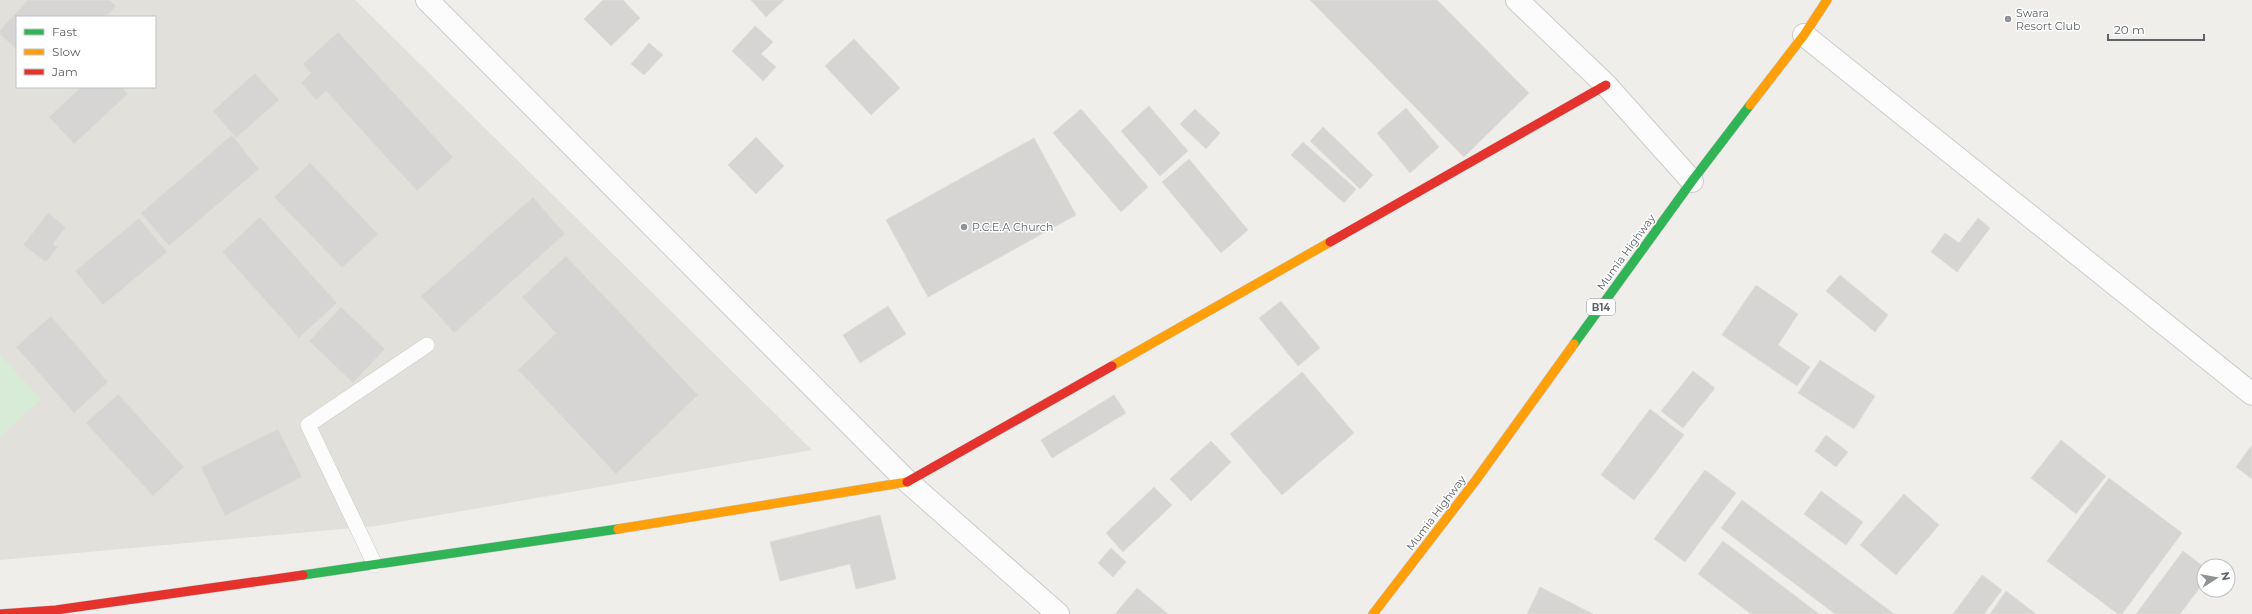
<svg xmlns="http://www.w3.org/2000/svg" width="2252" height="614" viewBox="0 0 2252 614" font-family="Montserrat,sans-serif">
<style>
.education{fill:#e2e0da;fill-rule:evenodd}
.green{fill:#d8ebd6}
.building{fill:#d6d5d3;stroke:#deddd9}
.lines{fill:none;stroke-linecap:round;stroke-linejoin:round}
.lane-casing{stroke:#cbcccc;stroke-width:16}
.street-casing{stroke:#cbcccc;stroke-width:24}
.fast-casing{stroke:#cacacb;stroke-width:10}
.slow-casing{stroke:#cacacb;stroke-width:10}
.jam-casing{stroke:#cacacb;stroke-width:10}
.lane{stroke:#fdfcfc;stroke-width:15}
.street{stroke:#fdfcfc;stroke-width:22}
.fast{stroke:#30b455;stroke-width:9}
.slow{stroke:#ff9f0a;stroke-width:9}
.jam{stroke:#e5322d;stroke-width:9}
.poi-dot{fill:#919496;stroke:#fff;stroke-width:1.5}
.labels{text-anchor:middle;stroke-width:3;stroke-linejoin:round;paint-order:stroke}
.shield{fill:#fff;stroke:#8f9295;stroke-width:1}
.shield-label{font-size:10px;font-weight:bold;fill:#5f6368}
.poi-label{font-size:11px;fill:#5f6368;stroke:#fff;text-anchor:start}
.street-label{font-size:11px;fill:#5f6368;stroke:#fff}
</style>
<rect width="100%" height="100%" fill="#efeeea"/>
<path class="education" d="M 0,0 L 355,0 L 812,450 L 376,526 L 0,560 ZM 17,17 L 155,17 L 155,87 L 17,87 Z"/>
<path class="green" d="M 0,355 L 41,399 L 0,437 Z"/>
<path class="building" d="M 28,0 L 110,0 L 116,6 L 106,17 L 17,17 L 17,50 L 0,34 L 0,30 Z
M 603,0 L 623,0 L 640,18 L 611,46 L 584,19 Z
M 751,0 L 784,0 L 766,17 Z
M 1310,0 L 1437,0 L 1529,93 L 1464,157 Z
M 755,26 L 773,42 L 761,54 L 776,67 L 763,81 L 732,51 Z
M 338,32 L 453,157 L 417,191 L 326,91 L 316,100 L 301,83 L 311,73 L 303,64 Z
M 854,39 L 900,88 L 871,115 L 825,66 Z
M 649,43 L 663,55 L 644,75 L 631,64 Z
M 255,73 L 279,100 L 236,138 L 213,111 Z
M 81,87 L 122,87 L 128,94 L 74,144 L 49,117 Z
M 1149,106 L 1188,151 L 1160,176 L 1121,131 Z
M 1406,108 L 1439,147 L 1410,173 L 1377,133 Z
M 1081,109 L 1148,187 L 1121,212 L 1053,133 Z
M 1195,109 L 1220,133 L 1206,149 L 1180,124 Z
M 1323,127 L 1373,175 L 1360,189 L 1310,141 Z
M 232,135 L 259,169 L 169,246 L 141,213 Z
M 756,137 L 784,166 L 756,194 L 728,165 Z
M 1034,138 L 1076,215 L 928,297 L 886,220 Z
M 1303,142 L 1356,189 L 1344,203 L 1291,155 Z
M 1189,159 L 1248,230 L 1221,253 L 1162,182 Z
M 310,163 L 378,234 L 342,268 L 274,197 Z
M 533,197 L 565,234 L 454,333 L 421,296 Z
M 48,213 L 66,227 L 53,244 L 58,247 L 46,262 L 23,245 Z
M 260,217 L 337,303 L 299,338 L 222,252 Z
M 139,218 L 167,252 L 103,305 L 75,271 Z
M 1978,218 L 1990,228 L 1957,272 L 1931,252 L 1945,233 L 1959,243 Z
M 566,256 L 698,395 L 616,474 L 518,370 L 556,333 L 522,297 Z
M 1840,275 L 1888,315 L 1875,332 L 1826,291 Z
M 1756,285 L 1798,314 L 1778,345 L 1810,367 L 1797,386 L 1722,335 Z
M 1281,301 L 1320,348 L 1298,366 L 1259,318 Z
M 888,306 L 906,334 L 860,363 L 843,335 Z
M 341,307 L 385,349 L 353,383 L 309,341 Z
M 51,316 L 108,382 L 74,413 L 16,347 Z
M 1820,360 L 1875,396 L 1854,429 L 1798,393 Z
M 1693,371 L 1715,388 L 1683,428 L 1661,411 Z
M 1302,372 L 1354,433 L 1282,495 L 1230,434 Z
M 118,394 L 184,467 L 153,496 L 86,423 Z
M 1114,395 L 1126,413 L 1052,458 L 1041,440 Z
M 1650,409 L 1684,435 L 1634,500 L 1601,475 Z
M 278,429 L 302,477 L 225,516 L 201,467 Z
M 1826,435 L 1848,452 L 1836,467 L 1815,451 Z
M 2061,440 L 2106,476 L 2076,514 L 2031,478 Z
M 1211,441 L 1231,462 L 1191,501 L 1170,479 Z
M 2252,445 L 2252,479 L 2236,467 Z
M 1705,470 L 1736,493 L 1685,562 L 1654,539 Z
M 2109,478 L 2182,533 L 2122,614 L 2118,614 L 2047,561 Z
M 1154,487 L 1172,505 L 1123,552 L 1106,533 Z
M 1821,491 L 1863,522 L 1846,545 L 1804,514 Z
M 1904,494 L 1939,525 L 1896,575 L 1860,545 Z
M 1742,500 L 1894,614 L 1835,614 L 1721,528 Z
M 880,515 L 896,579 L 856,589 L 850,564 L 780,581 L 770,542 Z
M 1723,541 L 1819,614 L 1751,614 L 1698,574 Z
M 1111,548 L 1126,562 L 1113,577 L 1098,563 Z
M 2183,551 L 2204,567 L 2204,582 L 2180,614 L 2136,614 Z
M 1982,575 L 2002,590 L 1984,614 L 1953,614 Z
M 1540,587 L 1593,614 L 1527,614 Z
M 1137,588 L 1168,614 L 1115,614 Z
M 2006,591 L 2036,614 L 1990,614 Z"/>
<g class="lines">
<defs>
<path id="lane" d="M 375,565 L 308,425 L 427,345"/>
<path id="street" d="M 427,0 L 908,482 L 1058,614
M 1517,0 L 1606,85 L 1692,181
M 1804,35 L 2252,394"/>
<path id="fast" d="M 1574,344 L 1692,181 L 1750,105
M 303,575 L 618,529"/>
<path id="slow" d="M 1750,105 L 1804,35 L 1827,0
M 1112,366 L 1330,242
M 618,529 L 907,482
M 1373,614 L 1476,480 L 1574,344"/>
<path id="jam" d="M 1330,242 L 1606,85
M 907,482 L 1112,366
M 0,614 L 56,610 L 303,575"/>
</defs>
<use href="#lane" class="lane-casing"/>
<use href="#street" class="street-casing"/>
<use href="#fast" class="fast-casing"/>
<use href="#slow" class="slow-casing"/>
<use href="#jam" class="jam-casing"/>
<use href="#lane" class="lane"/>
<use href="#street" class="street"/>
<use href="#fast" class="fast"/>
<use href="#slow" class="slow"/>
<use href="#jam" class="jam"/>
</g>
<g class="poi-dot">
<circle cx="2008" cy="19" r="4"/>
<circle cx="964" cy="227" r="4"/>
</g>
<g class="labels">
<rect class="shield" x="1587" y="299" width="28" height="16" rx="3"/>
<g class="shield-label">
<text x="1601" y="311">B14</text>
</g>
<g class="poi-label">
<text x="2016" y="17">Swara<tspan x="2016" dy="13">Resort Club</tspan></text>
<text x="972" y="231">P.C.E.A Church</text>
</g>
<g class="street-label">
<text transform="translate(1626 252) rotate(-54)" y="4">Mumia Highway</text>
<text transform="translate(1436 513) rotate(-53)" y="4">Mumia Highway</text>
</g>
</g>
<rect x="16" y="16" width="140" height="72" fill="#ffffff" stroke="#bfc1c3"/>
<rect x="24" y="29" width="20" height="6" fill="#30b455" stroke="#bfc1c3"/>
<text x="52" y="36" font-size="12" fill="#5f6368">Fast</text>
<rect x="24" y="49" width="20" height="6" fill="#ff9f0a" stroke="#bfc1c3"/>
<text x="52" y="56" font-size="12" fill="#5f6368">Slow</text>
<rect x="24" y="69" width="20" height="6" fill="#e5322d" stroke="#bfc1c3"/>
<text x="52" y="76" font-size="12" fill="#5f6368">Jam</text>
<g transform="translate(2216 578) rotate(79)"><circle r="19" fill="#ffffff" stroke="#bfc1c3"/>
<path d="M0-3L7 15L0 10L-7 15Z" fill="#919496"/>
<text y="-6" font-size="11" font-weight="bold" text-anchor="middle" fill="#5f6368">N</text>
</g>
<path d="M2108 34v6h96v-6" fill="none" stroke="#5f6368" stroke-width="2"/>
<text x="2114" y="34" font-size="12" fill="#5f6368" stroke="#ffffff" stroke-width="3" paint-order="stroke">20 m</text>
</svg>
